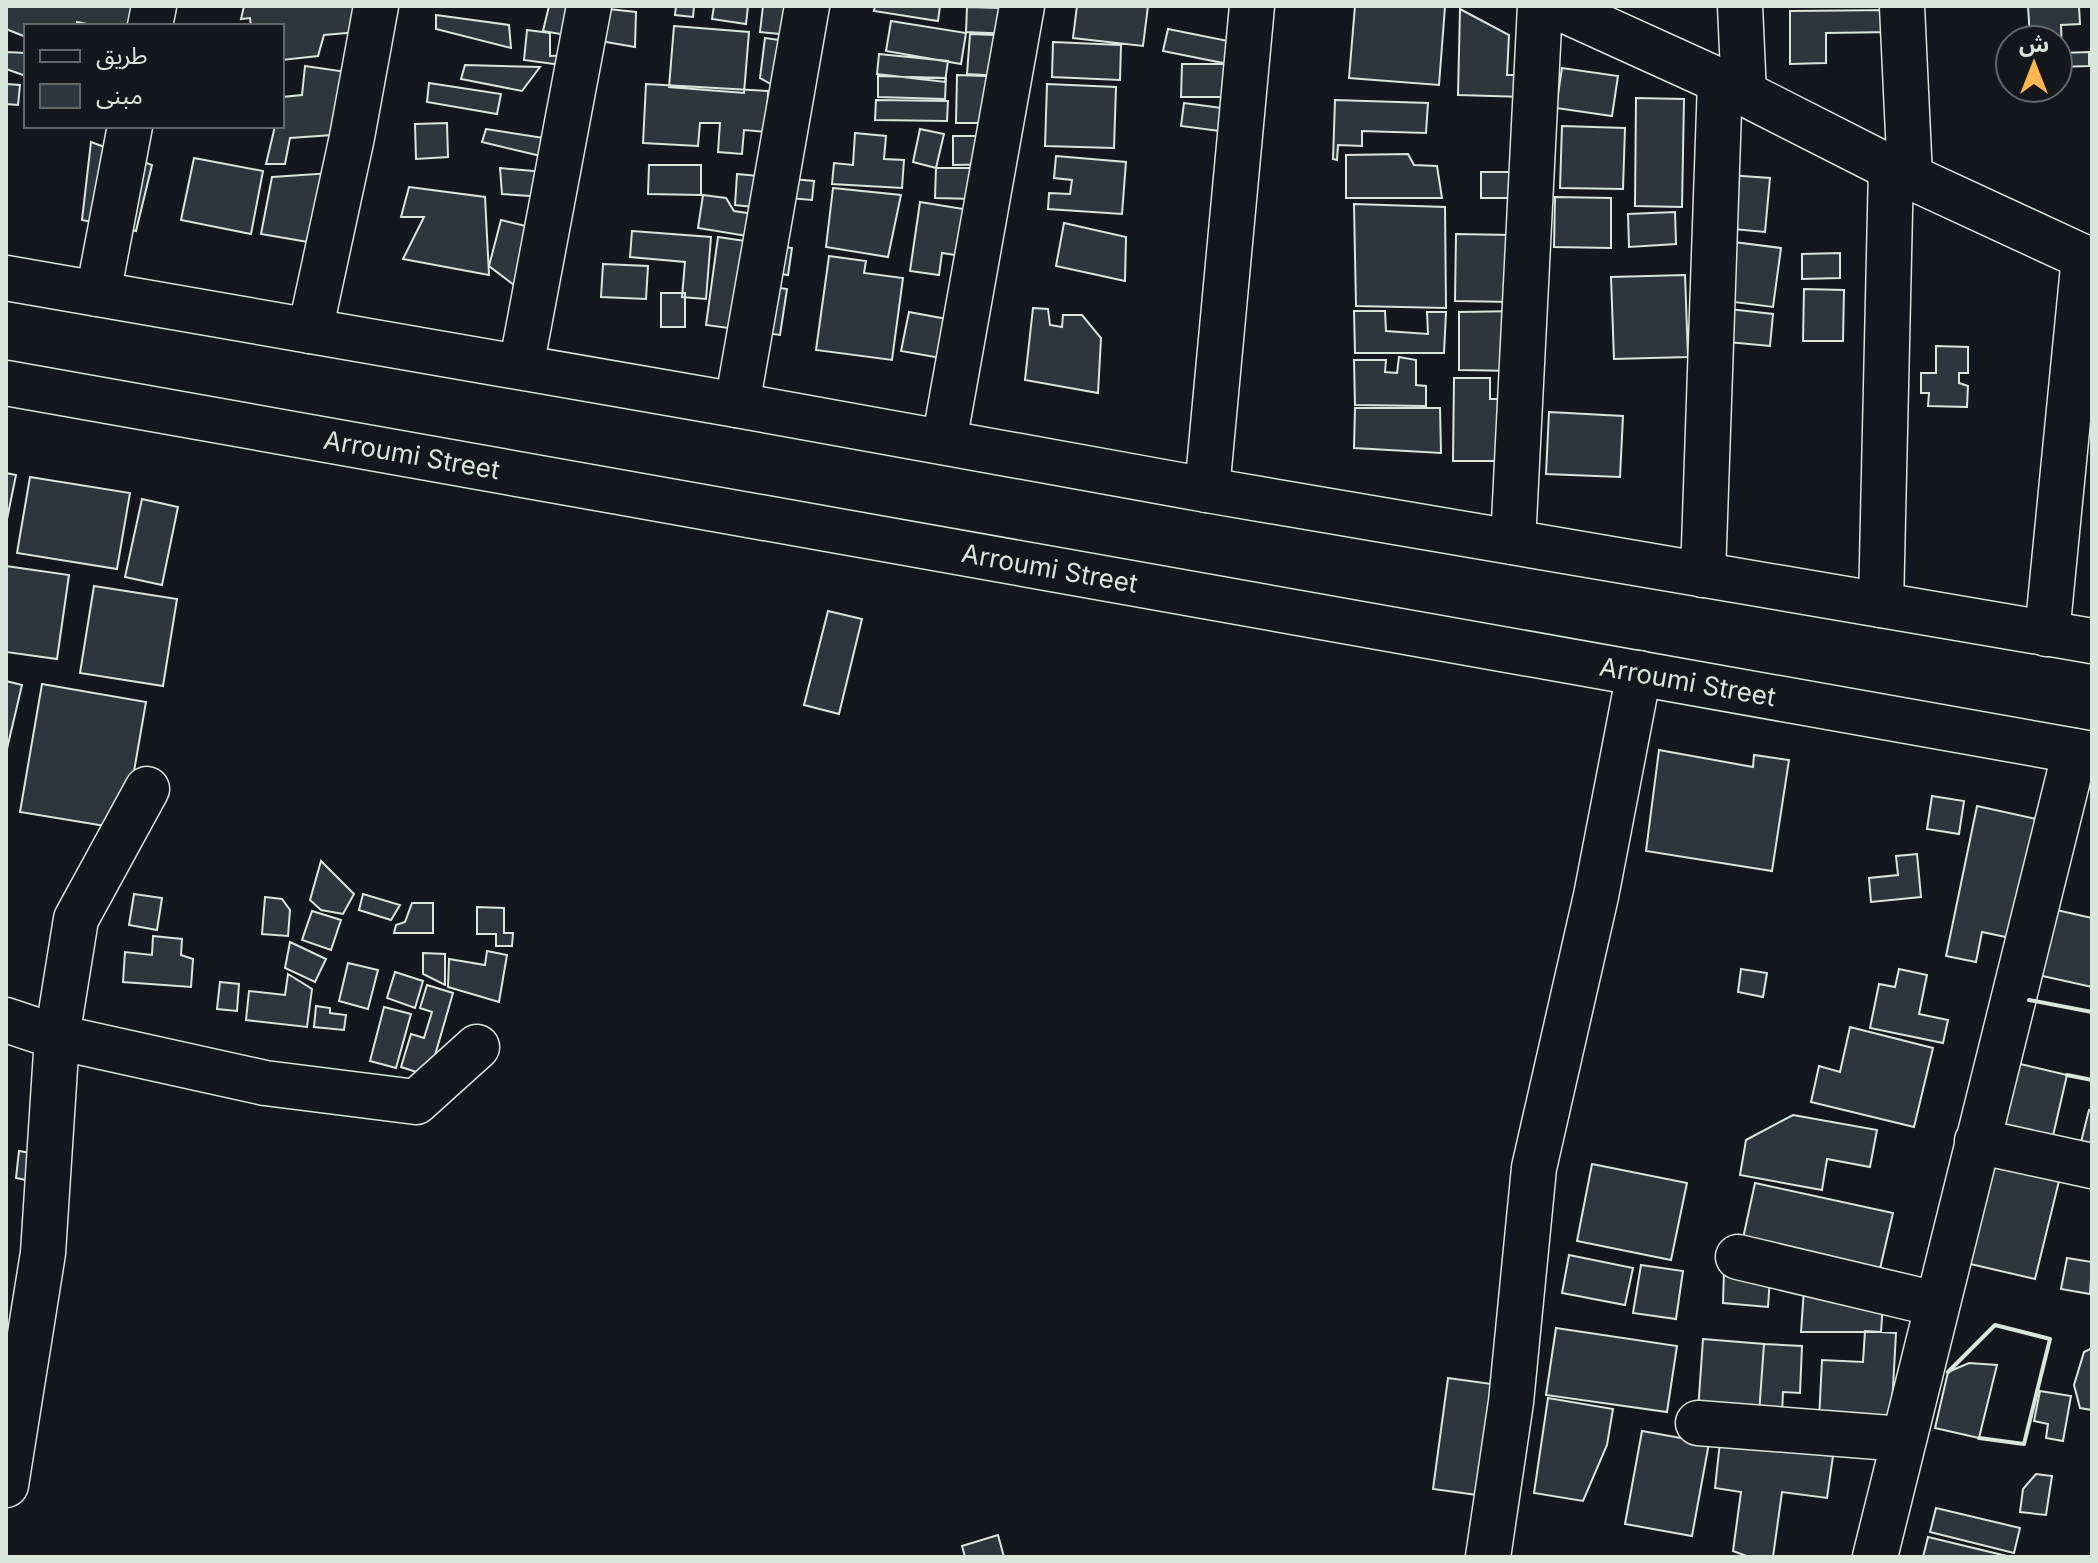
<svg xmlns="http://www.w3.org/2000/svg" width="2098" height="1563" viewBox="0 0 2098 1563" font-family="Inter,'Noto Sans Arabic',sans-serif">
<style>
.building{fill:#2c363c;stroke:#d8e6dc;stroke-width:2}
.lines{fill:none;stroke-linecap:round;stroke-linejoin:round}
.minor-casing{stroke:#d8e6dc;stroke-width:47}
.major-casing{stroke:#d8e6dc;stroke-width:47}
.minor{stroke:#14181c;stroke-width:44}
.major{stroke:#14181c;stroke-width:44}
.wall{stroke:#d8e6dc;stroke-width:4}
.labels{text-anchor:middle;stroke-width:6;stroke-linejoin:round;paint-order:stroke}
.street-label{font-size:26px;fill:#d8e6dc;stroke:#14181c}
</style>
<rect width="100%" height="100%" fill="#14181c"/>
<path class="building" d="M 6,6 L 173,6 L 167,26 L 97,26 L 77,22 L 77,26 L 26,26 L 26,37 L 6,29 Z
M 244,6 L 359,6 L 358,32 L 324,35 L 318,56 L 282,60 L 282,26 L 251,26 L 250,18 L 241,19 Z
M 549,6 L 580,6 L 636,12 L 635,47 L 543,31 Z
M 676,6 L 694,6 L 693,17 L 675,15 Z
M 714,6 L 748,6 L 746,24 L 712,19 Z
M 763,6 L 824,6 L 820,38 L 760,32 Z
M 875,6 L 940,6 L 938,21 L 874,11 Z
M 1077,6 L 1148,6 L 1143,46 L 1073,38 Z
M 1355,6 L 1445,7 L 1439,85 L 1349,78 Z
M 2028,6 L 2079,6 L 2080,24 L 2061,25 L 2062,53 L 2089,52 L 2089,66 L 2058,67 L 2058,40 L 2030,38 Z
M 967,7 L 1039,9 L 1038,35 L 966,32 Z
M 1460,9 L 1509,35 L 1507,75 L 1527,75 L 1527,97 L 1458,95 Z
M 1892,10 L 1892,32 L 1826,33 L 1826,63 L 1790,64 L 1790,11 Z
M 436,15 L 509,25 L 511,48 L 436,29 Z
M 891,21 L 966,33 L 961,64 L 886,51 Z
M 674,26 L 749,32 L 744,93 L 669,87 Z
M 1168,29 L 1233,42 L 1228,64 L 1163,51 Z
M 527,30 L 550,33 L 550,56 L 591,54 L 591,69 L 524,60 Z
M 970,34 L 1020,36 L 1018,77 L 967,74 Z
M 765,38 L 815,45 L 806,104 L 760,78 Z
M 1053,42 L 1121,45 L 1120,80 L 1052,77 Z
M 6,52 L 26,53 L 26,76 L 6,69 Z
M 879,54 L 948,61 L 945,82 L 877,74 Z
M 1182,64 L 1240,64 L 1238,97 L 1181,97 Z
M 465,65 L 540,67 L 522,91 L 461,79 Z
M 305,66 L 354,73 L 347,134 L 290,138 L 285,164 L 266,164 L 275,126 L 282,126 L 282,97 L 302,95 Z
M 1562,68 L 1618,76 L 1612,116 L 1556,108 Z
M 957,75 L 1011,77 L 1010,123 L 956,123 Z
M 878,76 L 946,78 L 945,99 L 878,97 Z
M 429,83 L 501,94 L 497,114 L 427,102 Z
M 6,84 L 20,85 L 18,105 L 6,104 Z
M 646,84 L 768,91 L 767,132 L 744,130 L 742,154 L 718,152 L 720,123 L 700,123 L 698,146 L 643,143 Z
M 1047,84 L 1116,87 L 1114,148 L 1045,146 Z
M 1636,98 L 1684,99 L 1682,207 L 1635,206 Z
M 876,100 L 948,101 L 947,121 L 875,120 Z
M 1335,100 L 1428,103 L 1426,133 L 1362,131 L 1362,146 L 1338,145 L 1337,160 L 1333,159 Z
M 1184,103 L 1245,111 L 1243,134 L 1181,126 Z
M 447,123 L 448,157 L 416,159 L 415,124 Z
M 1562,126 L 1625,128 L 1623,189 L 1560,188 Z
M 486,129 L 576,143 L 566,162 L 482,142 Z
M 920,129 L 944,134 L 936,168 L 913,162 Z
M 855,133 L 886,136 L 884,159 L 904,160 L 902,188 L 832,184 L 834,163 L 853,165 Z
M 953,136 L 1009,136 L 1010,164 L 953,165 Z
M 91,142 L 152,165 L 136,231 L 82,220 Z
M 1408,154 L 1414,165 L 1437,166 L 1442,198 L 1346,198 L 1346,155 Z
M 1056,156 L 1126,162 L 1122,214 L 1048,209 L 1049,193 L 1070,194 L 1072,180 L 1054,178 Z
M 194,158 L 263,171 L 251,234 L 181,220 Z
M 649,165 L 701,165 L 701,195 L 648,194 Z
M 500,168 L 578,175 L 574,199 L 502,194 Z
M 936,168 L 974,168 L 974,199 L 935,198 Z
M 1481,172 L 1517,172 L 1518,198 L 1481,198 Z
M 332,173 L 320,244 L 261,234 L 272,177 Z
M 737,174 L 814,181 L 812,200 L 776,197 L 775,209 L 735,205 Z
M 1728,175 L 1770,178 L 1765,232 L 1723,228 Z
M 409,187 L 485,197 L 489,275 L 403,259 L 424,217 L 401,217 Z
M 833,188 L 901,195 L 888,257 L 826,247 Z
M 703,195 L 726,198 L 734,211 L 775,217 L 772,240 L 698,228 Z
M 1555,197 L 1611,198 L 1611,248 L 1554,247 Z
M 920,202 L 994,214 L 961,256 L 942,253 L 939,275 L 910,271 Z
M 1354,204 L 1445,207 L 1446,308 L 1356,306 Z
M 1675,212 L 1676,244 L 1629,247 L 1628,214 Z
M 501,220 L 538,229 L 514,285 L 489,266 Z
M 1064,223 L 1126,237 L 1125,281 L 1056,266 Z
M 632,231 L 711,237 L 706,299 L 682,297 L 685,262 L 630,257 Z
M 1456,234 L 1512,235 L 1512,302 L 1455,301 Z
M 718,237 L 792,248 L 788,275 L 775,273 L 773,287 L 787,289 L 780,335 L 706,325 Z
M 1734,242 L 1781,248 L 1773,307 L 1726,301 Z
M 1840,253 L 1840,278 L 1802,279 L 1802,254 Z
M 829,256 L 866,261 L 864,273 L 903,278 L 892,360 L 816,350 Z
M 603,264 L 648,266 L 646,299 L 601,297 Z
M 1685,275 L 1688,357 L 1614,359 L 1611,277 Z
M 1804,289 L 1844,290 L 1843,341 L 1803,341 Z
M 661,293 L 685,293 L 685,327 L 661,327 Z
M 1033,308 L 1048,309 L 1050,325 L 1062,327 L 1063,315 L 1082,315 L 1101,338 L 1098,393 L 1025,380 Z
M 1720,308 L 1773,314 L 1770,346 L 1717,341 Z
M 1354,311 L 1385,311 L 1386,331 L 1428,334 L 1427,312 L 1446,312 L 1444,353 L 1355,353 Z
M 1521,311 L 1517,371 L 1459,370 L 1459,312 Z
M 909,312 L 952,320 L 974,364 L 901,351 Z
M 1936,346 L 1968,347 L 1968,373 L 1959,373 L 1959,383 L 1968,386 L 1967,407 L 1928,406 L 1929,393 L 1921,393 L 1921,373 L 1936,373 Z
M 1399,357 L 1416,360 L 1416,385 L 1426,386 L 1426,406 L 1355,405 L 1354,360 L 1386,360 L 1385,372 L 1397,373 Z
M 1454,378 L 1490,378 L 1490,399 L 1502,399 L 1527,461 L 1453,461 Z
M 1355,408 L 1440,408 L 1441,453 L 1354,448 Z
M 1549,412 L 1623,416 L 1620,477 L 1546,474 Z
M 6,473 L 16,475 L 6,524 Z
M 30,477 L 130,493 L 117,569 L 17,553 Z
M 142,499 L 178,507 L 162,585 L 125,577 Z
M 6,566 L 69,575 L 57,659 L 6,652 Z
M 94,586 L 177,599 L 163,686 L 80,673 Z
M 828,611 L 862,619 L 839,714 L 804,705 Z
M 6,681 L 22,685 L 6,753 Z
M 42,684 L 146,702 L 124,829 L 20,812 Z
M 1659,750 L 1753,767 L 1754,755 L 1789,760 L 1772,871 L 1646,851 Z
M 1932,796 L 1964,801 L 1959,834 L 1927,829 Z
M 1977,806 L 2045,821 L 2020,940 L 1982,932 L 1976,962 L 1946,956 Z
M 1917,854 L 1921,897 L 1871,902 L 1869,878 L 1898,875 L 1896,856 Z
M 321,861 L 354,894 L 343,914 L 321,910 L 310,900 Z
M 134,894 L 162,898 L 157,930 L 129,925 Z
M 363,894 L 400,905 L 391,920 L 359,910 Z
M 265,897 L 282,899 L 290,910 L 288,936 L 262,934 Z
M 412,903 L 433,903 L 433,933 L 394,933 L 396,925 L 405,922 Z
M 477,907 L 504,908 L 504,933 L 513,933 L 512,946 L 496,946 L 496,934 L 477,934 Z
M 2052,909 L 2092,918 L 2092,987 L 2038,975 Z
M 312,911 L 341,920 L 331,950 L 302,940 Z
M 153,936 L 182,939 L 181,955 L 193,959 L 191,987 L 123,982 L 125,952 L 152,955 Z
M 290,942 L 326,959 L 315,982 L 285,968 Z
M 487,951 L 507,955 L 499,1002 L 448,987 L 449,959 L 485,965 Z
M 423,953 L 445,954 L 445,985 L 423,974 Z
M 348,963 L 378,970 L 368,1009 L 339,1001 Z
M 1741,969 L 1767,973 L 1763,997 L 1738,992 Z
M 1899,969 L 1927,975 L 1919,1014 L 1948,1020 L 1943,1043 L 1870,1028 L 1879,984 L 1895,987 Z
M 395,972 L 423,981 L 415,1008 L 387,998 Z
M 288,974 L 312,989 L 307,1027 L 246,1020 L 249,991 L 285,995 Z
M 220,982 L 239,984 L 237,1011 L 217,1009 Z
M 427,985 L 453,993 L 429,1076 L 401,1067 L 411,1034 L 424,1038 L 432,1012 L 420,1008 Z
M 316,1006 L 330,1008 L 330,1013 L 346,1015 L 344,1030 L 314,1027 Z
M 384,1007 L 411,1014 L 396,1068 L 370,1061 Z
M 1850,1027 L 1933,1048 L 1914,1127 L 1811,1102 L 1819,1066 L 1840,1072 Z
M 2016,1063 L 2067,1075 L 2052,1140 L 2001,1128 Z
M 2089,1110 L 2092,1111 L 2092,1145 L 2081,1142 Z
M 1793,1115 L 1877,1130 L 1870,1167 L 1827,1159 L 1822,1190 L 1740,1175 L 1746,1140 Z
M 19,1151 L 37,1154 L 26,1180 L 16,1178 Z
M 1990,1160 L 2060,1177 L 2035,1279 L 1966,1263 Z
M 1592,1164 L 1687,1183 L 1671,1260 L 1577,1241 Z
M 1755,1183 L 1893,1213 L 1879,1273 L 1742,1243 Z
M 1569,1255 L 1633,1268 L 1625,1305 L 1562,1293 Z
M 2067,1258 L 2092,1262 L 2090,1294 L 2061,1289 Z
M 1641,1265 L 1683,1271 L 1676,1319 L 1633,1313 Z
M 1724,1270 L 1770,1277 L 1768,1307 L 1723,1303 Z
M 1804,1289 L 1883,1303 L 1881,1332 L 1801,1332 Z
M 1556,1328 L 1677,1346 L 1667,1412 L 1546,1395 Z
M 1865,1331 L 1896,1333 L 1891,1424 L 1819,1420 L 1822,1360 L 1863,1362 Z
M 1703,1339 L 1764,1344 L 1759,1414 L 1698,1411 Z
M 1764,1344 L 1802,1346 L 1800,1393 L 1783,1392 L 1782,1415 L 1759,1414 Z
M 2092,1348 L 2092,1410 L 2080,1408 L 2074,1385 L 2084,1352 Z
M 1969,1363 L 1997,1365 L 1979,1438 L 1935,1428 L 1948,1372 Z
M 1448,1378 L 1499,1385 L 1485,1496 L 1433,1489 Z
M 2040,1391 L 2071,1396 L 2063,1441 L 2046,1438 L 2048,1424 L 2034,1421 Z
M 1548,1398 L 1613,1409 L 1607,1445 L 1583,1501 L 1534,1493 Z
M 1642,1431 L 1709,1443 L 1692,1536 L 1625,1524 Z
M 1720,1442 L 1833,1456 L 1827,1498 L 1782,1492 L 1773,1557 L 1749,1557 L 1733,1551 L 1741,1492 L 1715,1488 Z
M 2036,1474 L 2052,1476 L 2046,1515 L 2020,1512 L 2023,1489 Z
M 1936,1508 L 2020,1528 L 2014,1553 L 1930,1532 Z
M 998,1535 L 1004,1557 L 965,1557 L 962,1546 Z
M 1928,1537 L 2011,1557 L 1923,1557 Z"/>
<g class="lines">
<defs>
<path id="minor" d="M 1740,6 L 1744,94
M 1902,6 L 1910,177
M 150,26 L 154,6
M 98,294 L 130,126
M 310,331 L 352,137 L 376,6
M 521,367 L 589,6
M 737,405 L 807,6
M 944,442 L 1022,6
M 1513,542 L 1540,6
M 1703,575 L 1720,81
M 1881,605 L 1891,168
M 2047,634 L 2084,257
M 6,1020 L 57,1037 L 265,1083 L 416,1102 L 477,1047
M 1977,1141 L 2092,1166
M 1738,1257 L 1936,1304
M 1698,1423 L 1903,1439
M 6,1485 L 43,1253 L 57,1037 L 76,919 L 147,789
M 1488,1557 L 1511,1402 L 1534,1168 L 1596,896 L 1639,673
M 1875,1557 L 2075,751"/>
<g id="major">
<path d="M 1555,6 L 1720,81 L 1891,168 L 2092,261"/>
<path d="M 6,278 L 737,405 L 1207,490 L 2092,641"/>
<path id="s1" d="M 6,383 L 2092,754"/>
<path d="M 1207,490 L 1252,6"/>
</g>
</defs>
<use href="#minor" class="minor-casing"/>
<use href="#major" class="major-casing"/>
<use href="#minor" class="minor"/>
<use href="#major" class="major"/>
<path class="wall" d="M 2029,1000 L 2092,1012
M 2067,1075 L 2092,1080
M 1948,1372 L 1995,1325 L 2050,1339 L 2024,1444 L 1979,1438"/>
</g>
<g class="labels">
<g class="street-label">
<text dy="9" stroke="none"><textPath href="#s1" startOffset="412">Arroumi Street</textPath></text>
<text dy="9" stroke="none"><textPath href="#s1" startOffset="1060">Arroumi Street</textPath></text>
<text dy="9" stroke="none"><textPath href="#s1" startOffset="1708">Arroumi Street</textPath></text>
</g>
</g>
<rect width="2098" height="1563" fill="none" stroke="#d8e6dc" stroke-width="16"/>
<rect x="24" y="24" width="260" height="104" fill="#14181c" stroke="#626a69" stroke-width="2"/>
<rect x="40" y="50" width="40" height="12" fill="#14181c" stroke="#626a69" stroke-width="2"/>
<text x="96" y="64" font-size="24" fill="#d8e6dc">طريق</text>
<rect x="40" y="84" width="40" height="24" fill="#2c363c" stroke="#626a69" stroke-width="2"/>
<text x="96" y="104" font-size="24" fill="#d8e6dc">مبنى</text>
<g transform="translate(2034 64)"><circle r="38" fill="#14181c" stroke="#626a69" stroke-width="2"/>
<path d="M0-6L14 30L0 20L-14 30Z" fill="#ffb74d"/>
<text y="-12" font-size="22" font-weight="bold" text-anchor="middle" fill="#d8e6dc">ش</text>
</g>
</svg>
